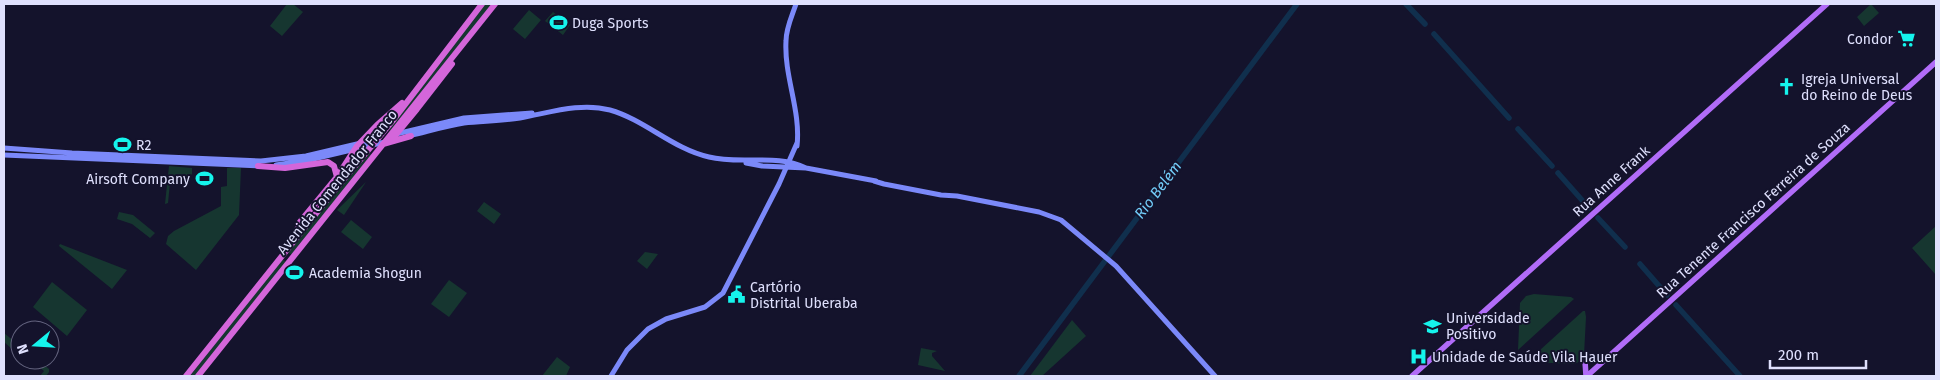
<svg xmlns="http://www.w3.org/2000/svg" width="1940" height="380" viewBox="0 0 1940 380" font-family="'Fira Sans',sans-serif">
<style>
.green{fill:#163630}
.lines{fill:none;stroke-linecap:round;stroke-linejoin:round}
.river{stroke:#102f4d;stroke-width:5.5}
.secondary{stroke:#7b89f9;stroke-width:5}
.primary{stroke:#b16cf8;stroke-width:5.5}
.trunk{stroke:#d466da;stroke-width:6}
.labels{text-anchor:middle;stroke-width:4;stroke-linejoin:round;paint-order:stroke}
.poi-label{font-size:14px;fill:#dfe0fd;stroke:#14132c;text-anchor:start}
.street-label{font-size:14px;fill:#dfe0fd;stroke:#14132c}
.water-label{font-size:15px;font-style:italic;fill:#72ccf8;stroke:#14132c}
</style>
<rect width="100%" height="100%" fill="#14132c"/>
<path class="green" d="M 287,4 L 293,4 L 303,12 L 282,36 L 270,26 Z
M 484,4 L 492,4 L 391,130 L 388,130 Z
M 1871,4 L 1879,13 L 1864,26 L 1857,17 Z
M 529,10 L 541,20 L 525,39 L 513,29 Z
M 553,12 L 570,25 L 563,35 L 545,21 Z
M 370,153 L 371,155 L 292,255 L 287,252 Z
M 169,166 L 192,168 L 192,174 L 187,179 L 170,183 L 168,203 L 165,204 Z
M 227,168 L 241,168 L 239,215 L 196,270 L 166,244 L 168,236 L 174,231 L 221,206 L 221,187 L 227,186 Z
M 366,182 L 344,215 L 337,210 Z
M 484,202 L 501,214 L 494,224 L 477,211 Z
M 119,212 L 133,215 L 155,233 L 150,238 L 132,224 L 117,219 Z
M 351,220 L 372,237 L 363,249 L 341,232 Z
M 1936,226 L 1936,275 L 1912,248 Z
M 60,244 L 127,270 L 112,289 L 59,246 Z
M 645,252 L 658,254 L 647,269 L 637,261 Z
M 282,259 L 286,262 L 196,376 L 190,376 Z
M 449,280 L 467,293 L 449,317 L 431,304 Z
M 52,282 L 87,310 L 67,336 L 33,307 Z
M 1534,294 L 1571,297 L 1574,299 L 1518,350 L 1520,303 L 1526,296 Z
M 1583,311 L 1585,311 L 1586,317 L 1584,355 L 1581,361 L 1574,364 L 1529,362 L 1529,360 Z
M 1072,320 L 1086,336 L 1042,376 L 1030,376 Z
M 4,333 L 20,346 L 20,348 L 15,344 L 11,348 L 4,342 Z
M 921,348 L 937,351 L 932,353 L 932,356 L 945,371 L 918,365 Z
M 557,357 L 570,367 L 566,376 L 542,376 Z
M 31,360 L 38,360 L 49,369 L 49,372 L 46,376 L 40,376 L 44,371 Z"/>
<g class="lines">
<path class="river" d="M 1406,4 L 1425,24
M 1434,34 L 1509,118
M 1518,129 L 1552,166
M 1558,173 L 1589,208
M 1598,218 L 1625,247
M 1640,264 L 1667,295
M 1676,305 L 1740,376
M 1019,376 L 1297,4"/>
<path class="secondary" d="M 796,4 C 792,16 786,28 786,41 C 784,77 801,110 797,146
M 396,134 L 464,118 L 532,113
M 408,136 C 426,132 445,126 464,123 C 482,121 501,121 520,118 C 549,113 580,102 610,110 C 645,120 673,149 709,157 C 740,165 777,153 806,168
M 4,148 L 72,153 L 261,161 L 306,156 L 378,139
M 4,155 L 260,166
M 746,163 L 762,166 L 806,168 L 876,181
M 276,165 L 309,160 L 385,142
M 874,181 L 884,184 L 941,195 L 957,196 L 1039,212 L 1061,220 L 1116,266 L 1215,376
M 611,376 L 627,350 L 648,329 L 666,319 L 705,307 L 723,293 L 779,184 L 797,143"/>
<path class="primary" d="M 1585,361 L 1586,376
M 1412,376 L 1827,4
M 1587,376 L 1936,62"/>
<path class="trunk" d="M 393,138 L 417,109 L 452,64
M 383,144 L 411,136
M 258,166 L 285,168 L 328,162 L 334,166 L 337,177
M 295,236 L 300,222 L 337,177 L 357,146 L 377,125 L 402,103
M 186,376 L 330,196 L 394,119 L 482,4
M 198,376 L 495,4"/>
</g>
<defs>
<symbol id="stadium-bare" viewBox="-9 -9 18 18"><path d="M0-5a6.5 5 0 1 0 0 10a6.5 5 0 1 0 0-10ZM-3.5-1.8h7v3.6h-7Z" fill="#15f4ec" stroke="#14132c" stroke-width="2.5" paint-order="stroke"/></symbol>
<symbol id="supermarket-bare" viewBox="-9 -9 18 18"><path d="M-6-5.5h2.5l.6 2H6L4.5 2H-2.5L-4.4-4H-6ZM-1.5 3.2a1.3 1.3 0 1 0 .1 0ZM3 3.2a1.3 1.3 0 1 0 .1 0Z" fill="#15f4ec" stroke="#14132c" stroke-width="2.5" paint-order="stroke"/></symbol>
<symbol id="church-bare" viewBox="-9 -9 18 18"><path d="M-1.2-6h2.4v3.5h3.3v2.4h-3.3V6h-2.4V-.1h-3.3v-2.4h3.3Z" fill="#15f4ec" stroke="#14132c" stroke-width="2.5" paint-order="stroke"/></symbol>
<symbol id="civic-bare" viewBox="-9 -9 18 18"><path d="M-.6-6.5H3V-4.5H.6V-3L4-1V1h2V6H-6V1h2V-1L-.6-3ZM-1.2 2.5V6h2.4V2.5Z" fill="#15f4ec" stroke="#14132c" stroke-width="2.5" paint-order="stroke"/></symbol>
<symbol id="university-bare" viewBox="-9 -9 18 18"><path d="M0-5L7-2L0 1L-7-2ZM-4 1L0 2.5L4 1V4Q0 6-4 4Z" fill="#15f4ec" stroke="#14132c" stroke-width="2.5" paint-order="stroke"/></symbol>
<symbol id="hospital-bare" viewBox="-9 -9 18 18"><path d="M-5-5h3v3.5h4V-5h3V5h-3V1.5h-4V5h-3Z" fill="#15f4ec" stroke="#14132c" stroke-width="2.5" paint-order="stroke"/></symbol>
</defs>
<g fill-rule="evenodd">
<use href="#stadium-bare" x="546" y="10" width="25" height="25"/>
<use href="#supermarket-bare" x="1894" y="26" width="25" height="25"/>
<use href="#church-bare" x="1774" y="74" width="25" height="25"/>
<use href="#stadium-bare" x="110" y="132" width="25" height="25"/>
<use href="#stadium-bare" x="192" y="166" width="25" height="25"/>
<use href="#stadium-bare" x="282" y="260" width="25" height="25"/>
<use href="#civic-bare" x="724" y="282" width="25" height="25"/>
<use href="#university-bare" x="1420" y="314" width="25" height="25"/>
<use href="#hospital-bare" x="1406" y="344" width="25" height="25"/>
</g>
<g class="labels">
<g class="poi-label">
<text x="572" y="28">Duga Sports</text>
<text x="1893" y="44" text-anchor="end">Condor</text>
<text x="1801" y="84">Igreja Universal<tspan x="1801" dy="16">do Reino de Deus</tspan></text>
<text x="136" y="150">R2</text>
<text x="190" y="184" text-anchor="end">Airsoft Company</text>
<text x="309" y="278">Academia Shogun</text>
<text x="750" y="292">Cartório<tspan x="750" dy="16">Distrital Uberaba</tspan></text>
<text x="1446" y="323">Universidade<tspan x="1446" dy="16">Positivo</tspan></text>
<text x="1432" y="362">Unidade de Saúde Vila Hauer</text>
</g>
<g class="street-label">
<text transform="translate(1611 181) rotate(-42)" y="5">Rua Anne Frank</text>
<text transform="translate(337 182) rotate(-51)" y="5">Avenida Comendador Franco</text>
<text transform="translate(1753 210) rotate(-42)" y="5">Rua Tenente Francisco Ferreira de Souza</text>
</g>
<g class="water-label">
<text transform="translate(1158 190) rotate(-53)" y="5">Rio Belém</text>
</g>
</g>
<rect width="1940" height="380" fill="none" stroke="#dfe0fd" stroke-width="10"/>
<g transform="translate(35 345) rotate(252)"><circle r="24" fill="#14132c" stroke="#656580"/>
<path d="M0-4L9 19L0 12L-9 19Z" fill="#15f4ec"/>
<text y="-8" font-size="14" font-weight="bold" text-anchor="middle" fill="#dfe0fd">N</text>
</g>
<path d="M1770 360v8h96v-8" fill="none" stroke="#dfe0fd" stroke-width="2.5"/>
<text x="1778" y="360" font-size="15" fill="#dfe0fd" stroke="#14132c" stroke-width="4" paint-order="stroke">200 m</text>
</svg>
